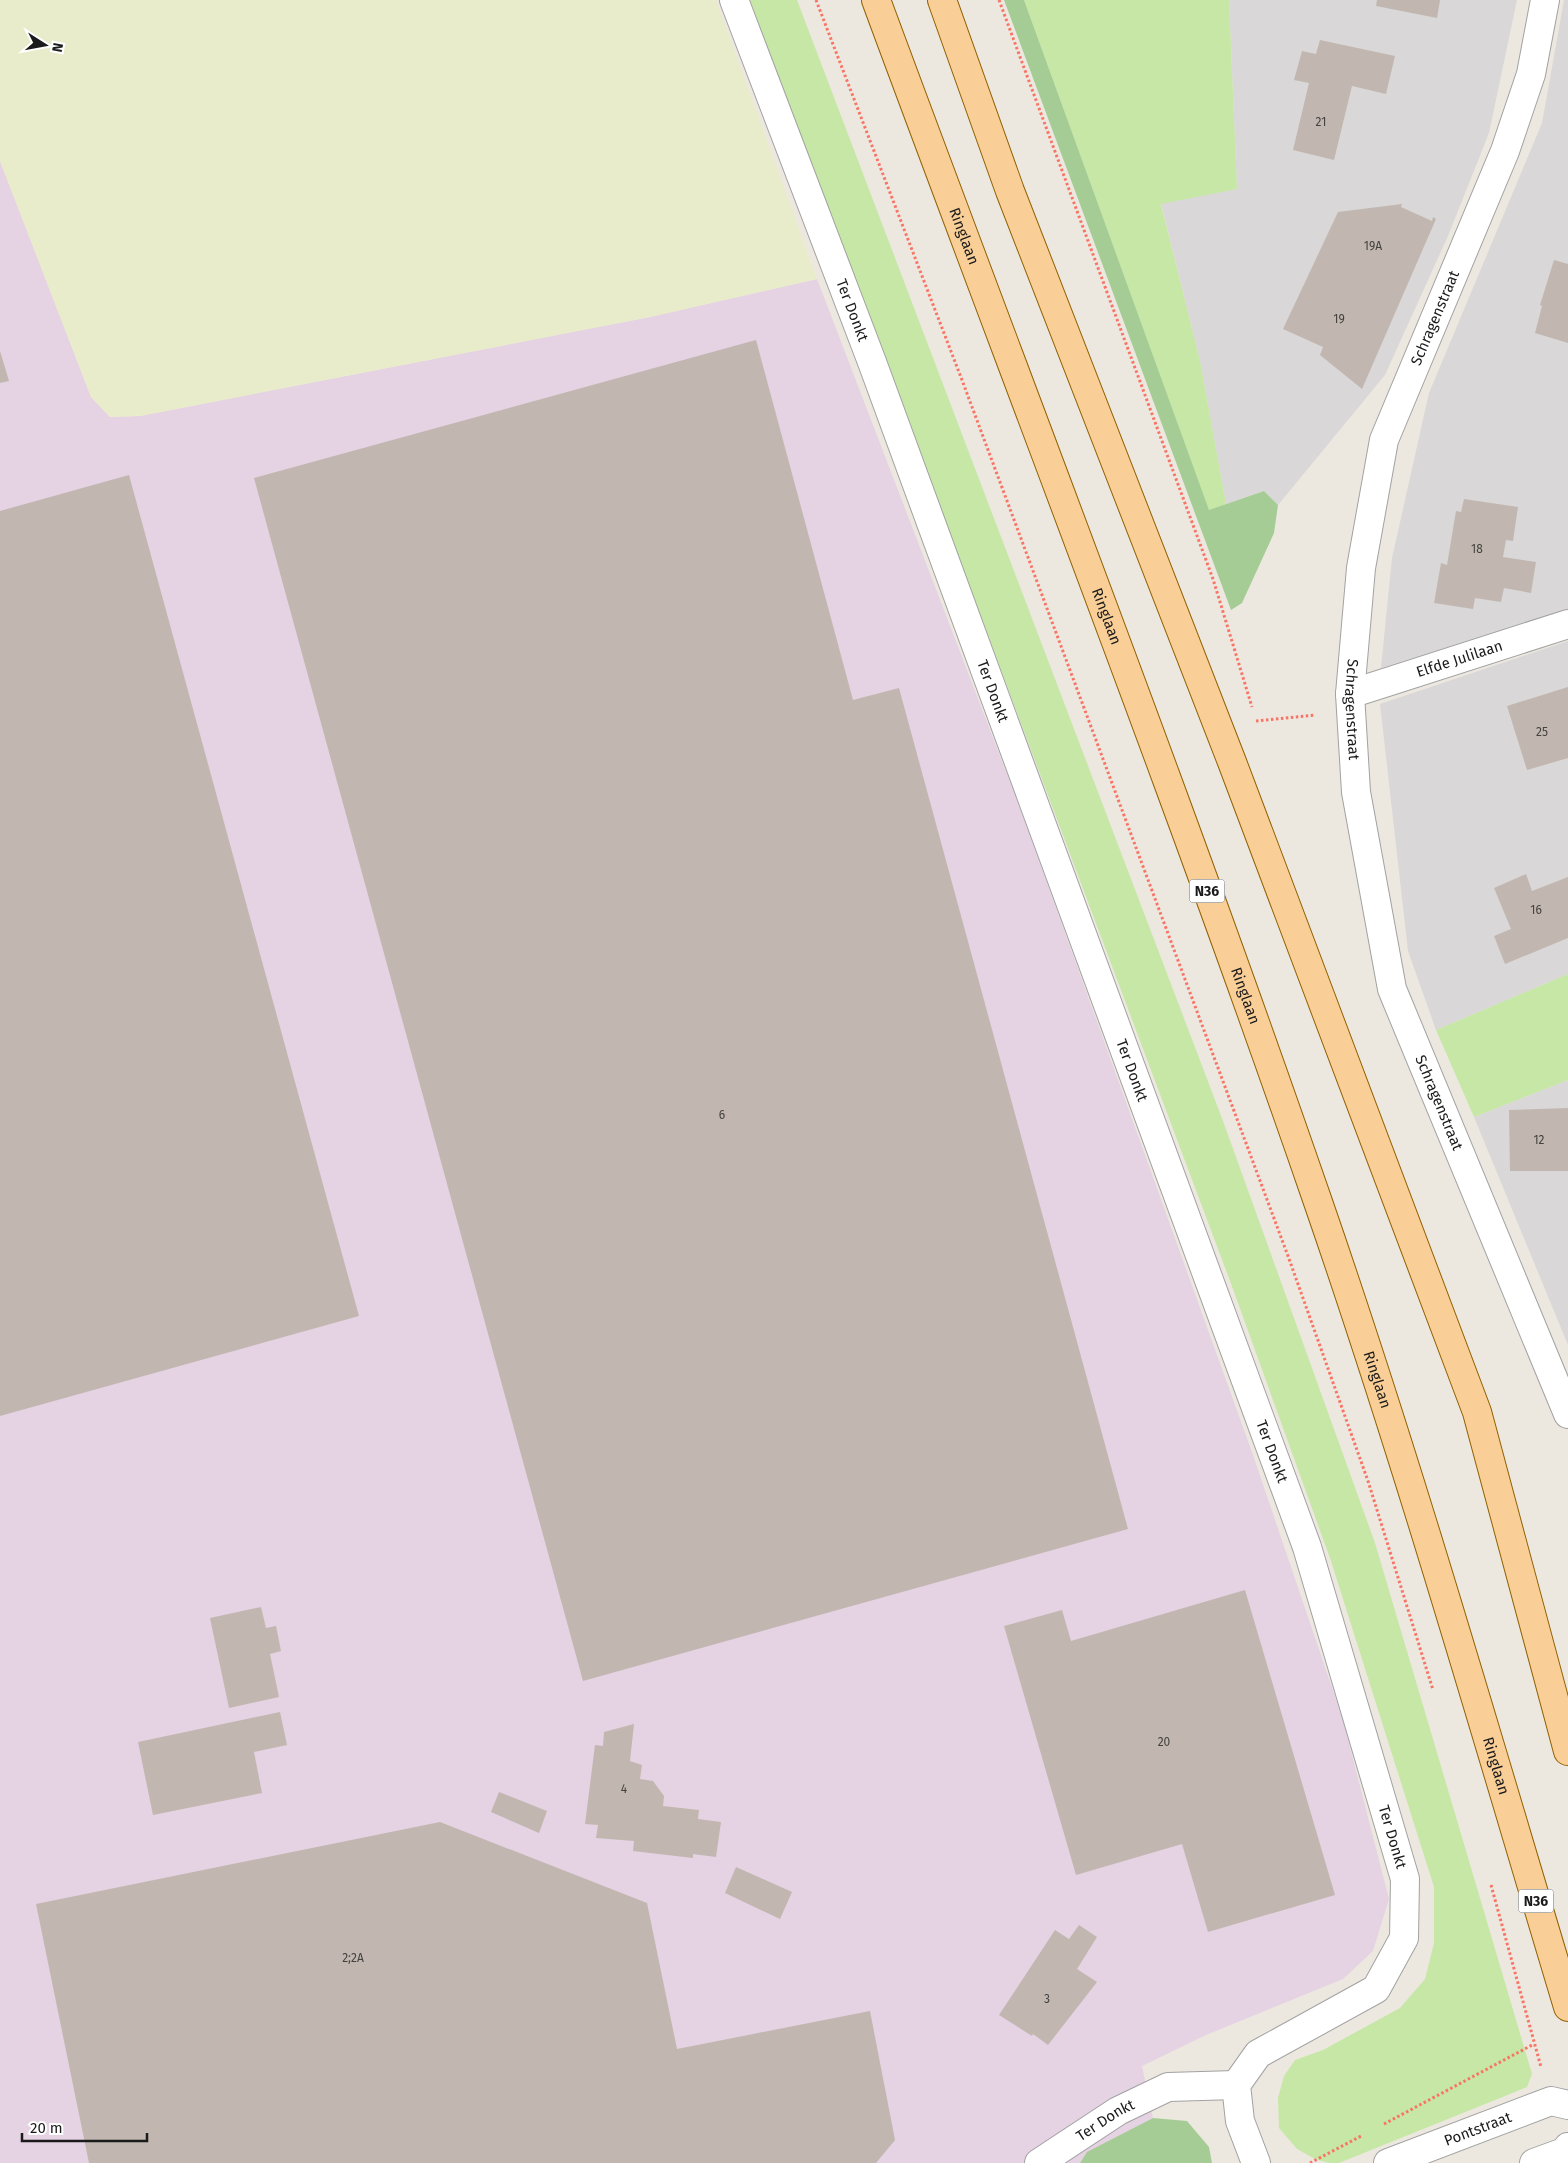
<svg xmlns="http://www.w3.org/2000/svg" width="1568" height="2163" viewBox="0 0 1568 2163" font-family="'Fira Sans',sans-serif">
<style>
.residential{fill:#d9d7d7}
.industrial{fill:#e5d2e2}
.farmland{fill:#e9ecca}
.grass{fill:#c6e7a5}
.forest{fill:#a5cc95}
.building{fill:#c1b7b0}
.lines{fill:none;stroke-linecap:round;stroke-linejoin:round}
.minor-casing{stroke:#a2a2a2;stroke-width:30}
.major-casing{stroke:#906102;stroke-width:30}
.path{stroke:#f87565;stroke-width:3;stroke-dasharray:2.5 2.5;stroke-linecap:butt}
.minor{stroke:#fff;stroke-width:28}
.major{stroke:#facf97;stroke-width:28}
.labels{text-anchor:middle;stroke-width:4;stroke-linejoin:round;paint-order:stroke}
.number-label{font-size:12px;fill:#444240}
.shield{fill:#fff;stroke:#5f5f5f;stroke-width:1}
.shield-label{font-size:14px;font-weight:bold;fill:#1b1b1b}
.street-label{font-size:15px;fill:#1b1b1b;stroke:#fff}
</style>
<rect width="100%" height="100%" fill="#ece8e0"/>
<path class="residential" d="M 1229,0 L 1517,0 L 1489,133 L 1448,236 L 1385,375 L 1278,505 L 1264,491 L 1226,504 L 1200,361 L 1161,203 L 1237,189 Z
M 1564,0 L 1568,0 L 1568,609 L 1381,668 L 1392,558 L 1429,393 L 1542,123 Z
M 1568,641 L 1568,974 L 1436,1030 L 1408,951 L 1380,704 Z
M 1568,1080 L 1568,1345 L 1474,1117 Z"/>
<path class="industrial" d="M 0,161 L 91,397 L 110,417 L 140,416 L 650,317 L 817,279 L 1023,816 L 1253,1455 L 1343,1720 L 1389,1899 L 1373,1951 L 1343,1979 L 1206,2035 L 1142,2066 L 1153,2118 L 1088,2152 L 1080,2163 L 0,2163 Z"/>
<path class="farmland" d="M 0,0 L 716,0 L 817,279 L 650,317 L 140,416 L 110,417 L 91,397 L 0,161 Z"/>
<path class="grass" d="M 750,0 L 797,0 L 1223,1121 L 1375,1543 L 1532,2074 L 1527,2087 L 1339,2163 L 1329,2163 L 1315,2159 L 1297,2149 L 1279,2128 L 1278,2098 L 1284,2076 L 1295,2060 L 1323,2050 L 1400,2008 L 1425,1979 L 1434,1943 L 1434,1887 L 1331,1561 L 1233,1289 Z
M 1024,0 L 1229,0 L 1237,189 L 1161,204 L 1200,361 L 1226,504 L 1209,511 Z
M 1568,974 L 1568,1080 L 1474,1117 L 1436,1030 Z"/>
<path class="forest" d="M 1004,0 L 1024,0 L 1209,510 L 1264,491 L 1278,505 L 1274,533 L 1242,603 L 1231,610 Z
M 1153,2118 L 1187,2121 L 1209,2147 L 1212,2163 L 1080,2163 L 1087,2152 Z"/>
<path class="building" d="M 1377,0 L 1440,0 L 1437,18 L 1376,6 Z
M 1320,40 L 1395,56 L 1386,94 L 1352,86 L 1334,160 L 1293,150 L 1309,83 L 1294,80 L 1302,51 L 1316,54 Z
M 1402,204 L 1401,207 L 1432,221 L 1433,217 L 1436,219 L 1362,389 L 1320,355 L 1323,347 L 1283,329 L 1338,212 Z
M 1554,260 L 1568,264 L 1568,343 L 1535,333 L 1542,306 L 1540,305 Z
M 756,340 L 853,700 L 899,688 L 1128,1529 L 583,1681 L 254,478 Z
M 0,351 L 9,381 L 0,383 Z
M 129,475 L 359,1316 L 0,1416 L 0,511 Z
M 1464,499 L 1518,507 L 1513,541 L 1506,540 L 1503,557 L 1536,562 L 1531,593 L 1504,588 L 1501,602 L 1475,598 L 1473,609 L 1434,603 L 1441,563 L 1447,565 L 1456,511 L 1461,512 Z
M 1568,687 L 1568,758 L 1527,770 L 1507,706 Z
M 1526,874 L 1532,891 L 1568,877 L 1568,938 L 1505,964 L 1494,936 L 1511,929 L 1494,888 Z
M 1568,1108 L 1568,1171 L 1510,1171 L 1509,1110 Z
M 1245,1590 L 1335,1895 L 1208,1932 L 1182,1844 L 1076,1875 L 1004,1626 L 1062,1610 L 1071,1641 Z
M 261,1607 L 266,1628 L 276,1626 L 281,1651 L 270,1654 L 279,1697 L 229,1708 L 210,1618 Z
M 280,1712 L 287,1745 L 254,1752 L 262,1793 L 153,1815 L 138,1742 Z
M 634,1724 L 630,1761 L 642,1765 L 640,1779 L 653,1781 L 664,1796 L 663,1806 L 699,1810 L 698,1819 L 721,1822 L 716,1857 L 693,1854 L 693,1858 L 633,1851 L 634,1841 L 596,1838 L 598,1825 L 585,1824 L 595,1745 L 603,1746 L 604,1732 Z
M 499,1792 L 547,1811 L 539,1833 L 491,1812 Z
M 440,1822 L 647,1903 L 677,2049 L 870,2011 L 895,2140 L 876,2163 L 89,2163 L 36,1904 Z
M 736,1867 L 792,1892 L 780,1919 L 725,1893 Z
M 1079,1925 L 1097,1937 L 1077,1969 L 1097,1982 L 1048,2045 L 1033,2034 L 1032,2036 L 999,2015 L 1055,1930 L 1069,1939 Z"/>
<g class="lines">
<defs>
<g id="minor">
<path id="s1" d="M 734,0 L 872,362 L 1307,1547 L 1405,1879 L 1404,1938 L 1376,1989 L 1258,2054 L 1236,2085 L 1240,2121 L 1256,2163"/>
<path id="s2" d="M 1545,0 L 1531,74 L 1505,151 L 1384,440 L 1361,568 L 1350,694 L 1356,792 L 1392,989 L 1568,1414"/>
<path id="s3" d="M 1350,694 L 1568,624"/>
<path id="s4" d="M 1039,2163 L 1118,2111 L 1168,2087 L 1236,2085"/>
<path id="s5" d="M 1388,2163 L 1551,2101 L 1568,2105"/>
<path d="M 1534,2163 L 1564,2152 L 1568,2147"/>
</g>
<g id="major">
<path id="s6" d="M 876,0 C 1024,400 1179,799 1318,1202 C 1410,1468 1487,1738 1568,2007"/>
<path d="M 942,0 L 1010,191 L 1232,762 L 1477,1412 L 1568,1751"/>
</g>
</defs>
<use href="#minor" class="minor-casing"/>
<use href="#major" class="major-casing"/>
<path class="path" d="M 816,0 L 962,380 L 1288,1256 L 1368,1481 L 1433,1690
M 999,0 L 1213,579 L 1252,707
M 1256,721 L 1315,715
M 1491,1885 L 1541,2067
M 1384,2124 L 1534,2044
M 1310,2163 L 1363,2135"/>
<use href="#minor" class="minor"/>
<use href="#major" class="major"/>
</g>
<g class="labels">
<g class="number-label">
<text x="1321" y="126">21</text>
<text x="1373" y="250">19A</text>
<text x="1339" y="323">19</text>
<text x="1477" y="553">18</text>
<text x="1542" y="736">25</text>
<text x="1536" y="914">16</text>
<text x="722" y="1119">6</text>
<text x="1539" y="1144">12</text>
<text x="1164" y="1746">20</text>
<text x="624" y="1793">4</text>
<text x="353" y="1962">2;2A</text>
<text x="1047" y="2003">3</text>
</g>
<g class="shield">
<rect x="1189.5" y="879.5" width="35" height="23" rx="4"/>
<rect x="1518.5" y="1889.5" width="35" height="23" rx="4"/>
</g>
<g class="shield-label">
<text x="1207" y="896">N36</text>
<text x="1536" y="1906">N36</text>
</g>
<g class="street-label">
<text dy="5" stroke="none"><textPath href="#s6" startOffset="252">Ringlaan</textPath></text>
<text dy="5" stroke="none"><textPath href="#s1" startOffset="332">Ter Donkt</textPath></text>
<text transform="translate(1435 318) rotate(-67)" y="5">Schragenstraat</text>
<text dy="5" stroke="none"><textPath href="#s6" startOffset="658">Ringlaan</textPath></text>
<text dy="5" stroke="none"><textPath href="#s3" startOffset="115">Elfde Julilaan</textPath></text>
<text dy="5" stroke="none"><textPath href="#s1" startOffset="738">Ter Donkt</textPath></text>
<text dy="5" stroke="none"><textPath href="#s2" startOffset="742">Schragenstraat</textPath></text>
<text dy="5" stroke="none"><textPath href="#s6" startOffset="1062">Ringlaan</textPath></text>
<text dy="5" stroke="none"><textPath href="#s1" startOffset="1142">Ter Donkt</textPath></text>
<text dy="5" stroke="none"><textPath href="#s2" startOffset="1148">Schragenstraat</textPath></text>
<text dy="5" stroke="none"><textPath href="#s6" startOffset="1468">Ringlaan</textPath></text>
<text dy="5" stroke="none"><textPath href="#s1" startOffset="1548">Ter Donkt</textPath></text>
<text dy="5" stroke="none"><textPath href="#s6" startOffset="1872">Ringlaan</textPath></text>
<text dy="5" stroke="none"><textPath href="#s1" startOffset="1952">Ter Donkt</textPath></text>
<text dy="5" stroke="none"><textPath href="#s4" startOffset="79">Ter Donkt</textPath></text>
<text dy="5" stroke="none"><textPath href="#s5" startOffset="96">Pontstraat</textPath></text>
</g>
</g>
<g transform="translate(45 45) rotate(101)" stroke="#ffffff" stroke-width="4" paint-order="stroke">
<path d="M0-4L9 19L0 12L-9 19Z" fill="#1b1b1b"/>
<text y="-8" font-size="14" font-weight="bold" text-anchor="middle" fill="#1b1b1b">N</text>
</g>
<path d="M22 2133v8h125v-8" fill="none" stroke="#1b1b1b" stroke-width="2.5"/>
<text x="30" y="2133" font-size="15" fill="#1b1b1b" stroke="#ffffff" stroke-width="4" paint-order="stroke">20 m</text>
</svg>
